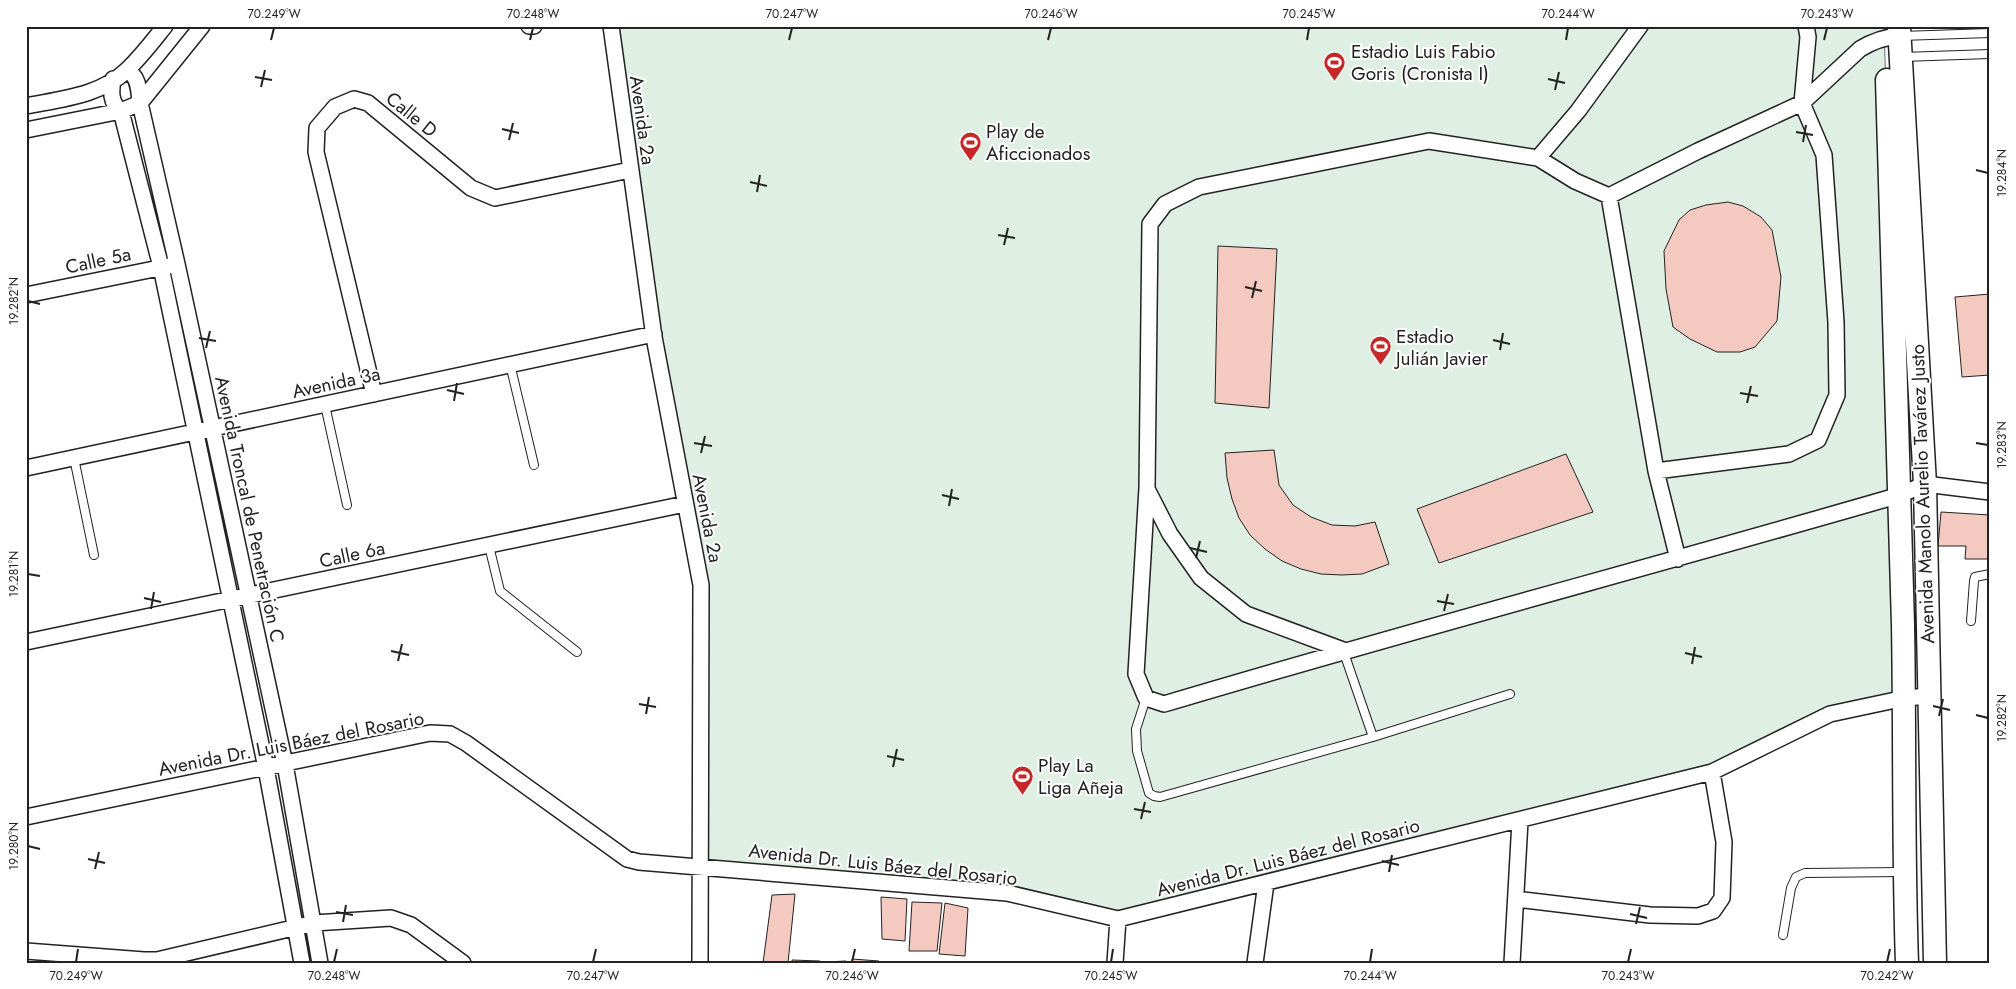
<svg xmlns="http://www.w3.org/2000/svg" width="2016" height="989" viewBox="0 0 2016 989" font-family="Jost,sans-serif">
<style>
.green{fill:#e0efe3;stroke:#6f6f6f}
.building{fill:#f3c9c0;stroke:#222}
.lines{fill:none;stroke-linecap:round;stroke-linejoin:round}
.lane-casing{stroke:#222;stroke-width:10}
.street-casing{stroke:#222;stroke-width:18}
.primary-casing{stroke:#222;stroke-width:25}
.lane{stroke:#fff;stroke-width:8}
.street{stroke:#fff;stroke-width:15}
.primary{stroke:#fff;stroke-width:22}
.ticks{fill:none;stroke:#222;stroke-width:2}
.labels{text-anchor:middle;stroke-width:4;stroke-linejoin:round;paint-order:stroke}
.poi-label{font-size:19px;fill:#222;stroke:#fff;text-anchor:start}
.street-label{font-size:19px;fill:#222;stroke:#fff}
.neatline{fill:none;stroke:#222;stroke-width:2}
.ticks-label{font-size:12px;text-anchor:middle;fill:#222}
</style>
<rect width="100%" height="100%" fill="#fff"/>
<path class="green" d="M 610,26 L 1884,26 L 1905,698 L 1830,714 L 1712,772 L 1118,919 L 1007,893 L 700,867 L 701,585 Z"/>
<path class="building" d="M 1728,202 L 1743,206 L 1761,217 L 1772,230 L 1781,277 L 1777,321 L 1755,347 L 1740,352 L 1717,352 L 1690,339 L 1673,327 L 1666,289 L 1664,251 L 1679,220 L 1690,210 L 1706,205 Z
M 1218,246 L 1277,249 L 1269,408 L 1215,403 Z
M 1990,294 L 1990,375 L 1962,377 L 1955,297 Z
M 1274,450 L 1279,485 L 1293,505 L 1311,517 L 1332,525 L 1355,526 L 1375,522 L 1389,564 L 1362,574 L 1342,575 L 1321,574 L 1301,569 L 1282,561 L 1265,549 L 1250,535 L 1239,518 L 1232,499 L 1227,478 L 1225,453 Z
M 1566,454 L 1593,512 L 1439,563 L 1417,509 Z
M 1941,512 L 1990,515 L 1990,559 L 1965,559 L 1966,546 L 1938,546 Z
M 795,894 L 788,963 L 763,963 L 772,895 Z
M 881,897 L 907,899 L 905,941 L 882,939 Z
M 912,902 L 942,903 L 937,951 L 909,951 Z
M 945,903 L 968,908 L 965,956 L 939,954 Z
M 852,959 L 879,961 L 878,963 L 852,963 Z
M 792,960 L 820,961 L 820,963 L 792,963 Z
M 846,961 L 846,963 L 825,963 L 825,962 Z"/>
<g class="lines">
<defs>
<path id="lane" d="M 1901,36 L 1990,33
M 1902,57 L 1990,54
M 510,364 L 534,465
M 325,405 L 347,505
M 74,458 L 94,555
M 489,546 L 500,591 L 577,652
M 1971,621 L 1974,581 L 1975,577 L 1990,574
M 1343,650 L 1373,737
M 1146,698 L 1136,729 L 1137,751 L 1149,793 L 1154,796 L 1160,797 L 1373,737 L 1510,694
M 1783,935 L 1791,888 L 1796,877 L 1805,873 L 1903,872"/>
<path id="street" d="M 529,26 L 534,26
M 611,26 L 654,337 L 701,585 L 700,963
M 126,71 C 139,74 139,92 140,103 L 177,264 L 285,764 L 320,963
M 113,79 C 111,91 110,103 121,111 L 161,267 L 266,768 L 302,963
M 26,106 C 61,99 100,96 127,70 C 141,57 153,41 165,26
M 26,130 L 121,111 L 140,103 L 202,26
M 1538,158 L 1578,111 L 1640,26
M 1609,196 L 1575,181 L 1538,158 L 1429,141 L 1199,187 L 1165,204 L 1150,224 L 1147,488 L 1136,674 L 1146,698 L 1164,704 C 1408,631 1655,566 1900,495 L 1925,484 L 1990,492
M 1609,196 L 1656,471 L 1678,559
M 1609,196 L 1698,151 L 1802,103 L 1860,49 C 1873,41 1884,37 1899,36
M 26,295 L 169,266
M 374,394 L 316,152 L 317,128 L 335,107 L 354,99 L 368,103 L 471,188 L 495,198 L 630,170
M 26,468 L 654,334
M 1656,471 L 1789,454 L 1818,440 L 1837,395 L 1836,322 L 1824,155 L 1802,103 L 1808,37 L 1806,26
M 1147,489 L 1170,534 L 1201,578 L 1246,614 L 1343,650
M 26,642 L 685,504
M 26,817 L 430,733 L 450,734 L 466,743 L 627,859 L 639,862 L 1007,893 L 1118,919 L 1712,772 L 1830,714 L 1905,698 L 1929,696
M 1516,899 L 1650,915 L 1698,916 L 1713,911 L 1722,898 L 1724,842 L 1712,772
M 26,951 L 144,960 L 157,960 L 314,923 L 391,918 L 411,925 L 463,963
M 1115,963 L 1118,919
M 1255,963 L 1266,883
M 1512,963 L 1520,821"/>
<path id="primary" d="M 1899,26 L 1925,484 L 1935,963
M 1887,80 C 1891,262 1899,443 1903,625 C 1905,738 1903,850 1907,963"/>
</defs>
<use href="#lane" class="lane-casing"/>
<use href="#street" class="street-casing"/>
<use href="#primary" class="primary-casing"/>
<use href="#lane" class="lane"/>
<use href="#street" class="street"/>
<use href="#primary" class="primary"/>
</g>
<path class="ticks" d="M 271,40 L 274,28M 530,40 L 533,28M 789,40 L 792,28M 1048,40 L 1051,28M 1307,40 L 1309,28M 1566,40 L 1568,28M 1824,40 L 1827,28M 255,77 L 272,80M 1548,79 L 1565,83M 261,87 L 265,70M 1555,90 L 1559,72M 502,129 L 519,133M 1796,132 L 1813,135M 509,140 L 513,123M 1803,142 L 1806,125M 1976,170 L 1988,173M 750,182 L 767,186M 757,192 L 760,175M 998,235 L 1015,238M 1004,245 L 1008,228M 1245,287 L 1262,291M 1252,298 L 1256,281M 28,301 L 40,304M 199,338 L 216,341M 1493,340 L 1510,344M 206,348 L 210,331M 1500,350 L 1503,333M 447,390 L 464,394M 1740,393 L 1758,396M 454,401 L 457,383M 1747,403 L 1751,386M 694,443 L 712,446M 1976,443 L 1988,445M 701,453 L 705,436M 942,495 L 959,499M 949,506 L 952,489M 1190,548 L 1207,552M 1196,558 L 1200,541M 28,574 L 40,576M 144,598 L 161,602M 1437,601 L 1454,604M 151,609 L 154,592M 1444,611 L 1448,594M 391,651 L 409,655M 1685,653 L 1702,657M 398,661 L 402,644M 1692,664 L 1695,647M 639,704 L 656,707M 1933,706 L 1950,710M 646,714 L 649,697M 1976,715 L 1988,718M 1939,716 L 1943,699M 887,756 L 904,760M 893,767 L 897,749M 1134,809 L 1151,812M 1141,819 L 1145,802M 28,846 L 40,849M 88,859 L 105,863M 1382,861 L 1399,865M 95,869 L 99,852M 1389,872 L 1392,855M 336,912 L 353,915M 1630,914 L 1647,918M 343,922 L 346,905M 1636,924 L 1640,907M 76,962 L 78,949M 334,962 L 337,949M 593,962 L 596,949M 852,962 L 855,949M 1111,962 L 1113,949M 1370,962 L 1372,949M 1628,962 L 1631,949M 1887,962 L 1890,949"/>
<defs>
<symbol id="stadium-pin" viewBox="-11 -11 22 30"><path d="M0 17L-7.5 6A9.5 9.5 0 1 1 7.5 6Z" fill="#c62828" stroke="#fff"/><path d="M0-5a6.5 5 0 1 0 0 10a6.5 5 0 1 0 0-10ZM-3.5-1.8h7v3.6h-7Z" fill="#fff"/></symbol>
</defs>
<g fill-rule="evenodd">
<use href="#stadium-pin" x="1322" y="50" width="25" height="34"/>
<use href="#stadium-pin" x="958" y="130" width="25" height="34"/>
<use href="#stadium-pin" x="1368" y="334" width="25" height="34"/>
<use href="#stadium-pin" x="1010" y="764" width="25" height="34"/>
</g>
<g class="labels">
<g class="poi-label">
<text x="1351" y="58">Estadio Luis Fabio<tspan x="1351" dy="22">Goris (Cronista I)</tspan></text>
<text x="986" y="138">Play de<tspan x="986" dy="22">Aficcionados</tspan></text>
<text x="1396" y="343">Estadio<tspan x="1396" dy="22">Julián Javier</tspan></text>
<text x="1038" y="772">Play La<tspan x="1038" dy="22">Liga Añeja</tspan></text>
</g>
<g class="street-label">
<text transform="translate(412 114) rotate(39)" y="7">Calle D</text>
<text transform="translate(643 120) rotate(82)" y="7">Avenida 2a</text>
<text transform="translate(98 260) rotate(-12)" y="7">Calle 5a</text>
<text transform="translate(336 382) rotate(-12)" y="7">Avenida 3a</text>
<text transform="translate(1922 494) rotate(-92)" y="7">Avenida Manolo Aurelio Tavárez Justo</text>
<text transform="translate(250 509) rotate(78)" y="7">Avenida Troncal de Penetración C</text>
<text transform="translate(708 518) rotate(79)" y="7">Avenida 2a</text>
<text transform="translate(352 554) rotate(-12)" y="7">Calle 6a</text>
<text transform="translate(291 743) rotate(-11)" y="7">Avenida Dr. Luis Báez del Rosario</text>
<text transform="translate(1288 857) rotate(-14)" y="7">Avenida Dr. Luis Báez del Rosario</text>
<text transform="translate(883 864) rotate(6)" y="7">Avenida Dr. Luis Báez del Rosario</text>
</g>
</g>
<rect width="2016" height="989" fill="none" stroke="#ffffff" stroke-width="55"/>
<rect x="28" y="28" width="1960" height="934" class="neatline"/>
<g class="ticks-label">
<text x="274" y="18">70.249°W</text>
<text x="533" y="18">70.248°W</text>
<text x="792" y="18">70.247°W</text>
<text x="1051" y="18">70.246°W</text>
<text x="1309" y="18">70.245°W</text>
<text x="1568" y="18">70.244°W</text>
<text x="1827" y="18">70.243°W</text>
<text transform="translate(2002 173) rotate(-90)" y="4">19.284°N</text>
<text transform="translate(14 301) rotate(-90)" y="4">19.282°N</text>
<text transform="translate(2002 445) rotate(-90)" y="4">19.283°N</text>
<text transform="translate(14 574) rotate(-90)" y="4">19.281°N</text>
<text transform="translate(2002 718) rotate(-90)" y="4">19.282°N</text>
<text transform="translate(14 846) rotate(-90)" y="4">19.280°N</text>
<text x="76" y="980">70.249°W</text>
<text x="334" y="980">70.248°W</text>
<text x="593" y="980">70.247°W</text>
<text x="852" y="980">70.246°W</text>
<text x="1111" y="980">70.245°W</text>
<text x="1370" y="980">70.244°W</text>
<text x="1628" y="980">70.243°W</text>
<text x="1887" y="980">70.242°W</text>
</g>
</svg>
